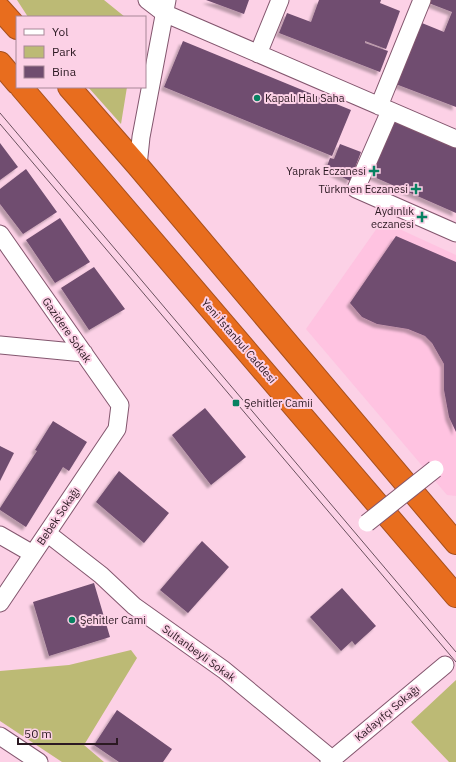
<svg xmlns="http://www.w3.org/2000/svg" width="456" height="762" viewBox="0 0 456 762" font-family="'IBM Plex Sans',sans-serif">
<style>
.built{fill:#ffc3e1}
.green{fill:#bcba75}
.building{fill:#704d6f;filter:url(#shadow)}
.lines{fill:none;stroke-linecap:round;stroke-linejoin:round}
.minor-casing{stroke:#83566e;stroke-width:19}
.highway-casing{stroke:#a6501f;stroke-width:24}
.minor{stroke:#fff;stroke-width:17}
.highway{stroke:#e86d1e;stroke-width:22}
.tram{stroke:#6a515e;stroke-width:1}
.minor-bridge-casing{stroke:#83566e;stroke-width:19;stroke-linecap:butt}
.minor-bridge{stroke:#fff;stroke-width:17}
.poi-dot{fill:#078161;stroke:#fcd1e6;stroke-width:1.5}
.labels{text-anchor:middle;stroke-width:4;stroke-linejoin:round;paint-order:stroke}
.poi-label{font-size:11px;fill:#2b1922;stroke:#fcd1e6;text-anchor:start}
.street-label{font-size:11px;fill:#2b1922;stroke:#fcd1e6}
</style>
<defs>
<filter id="shadow"><feDropShadow dx="-3.5" dy="3.5" stdDeviation="1" flood-color="#0004"/></filter>
</defs>
<rect width="100%" height="100%" fill="#fcd1e6"/>
<path class="built" d="M 382,221 L 456,255 L 456,496 L 447,495 L 306,329 Z"/>
<path class="green" d="M 17,0 L 104,0 L 125,17 L 28,17 Z
M 88,87 L 127,87 L 121,124 Z
M 131,650 L 137,658 L 84,745 L 104,762 L 62,762 L 0,721 L 0,671 L 69,665 Z
M 456,680 L 456,762 L 449,762 L 411,722 Z"/>
<path class="building" d="M 206,0 L 249,0 L 244,14 Z
M 319,0 L 381,0 L 380,3 L 400,11 L 386,49 L 365,41 L 365,43 L 388,51 L 380,72 L 279,33 L 287,13 L 311,22 Z
M 426,0 L 456,0 L 456,107 L 393,83 L 417,21 L 444,32 L 452,12 L 426,2 Z
M 183,41 L 351,110 L 332,156 L 164,87 Z
M 389,117 L 456,146 L 456,213 L 365,173 Z
M 0,143 L 18,167 L 0,180 Z
M 340,144 L 361,152 L 350,181 L 326,169 L 330,158 L 334,159 Z
M 26,169 L 57,212 L 23,234 L 0,204 L 0,189 Z
M 60,218 L 90,262 L 55,283 L 26,240 Z
M 396,236 L 456,262 L 456,432 L 449,417 L 444,390 L 444,364 L 432,343 L 425,336 L 408,329 L 377,324 L 362,317 L 350,303 Z
M 94,267 L 125,309 L 89,330 L 61,288 Z
M 205,408 L 246,457 L 211,485 L 172,435 Z
M 53,421 L 87,442 L 69,471 L 63,467 L 26,527 L 0,510 L 0,508 L 37,451 L 35,450 Z
M 0,446 L 14,453 L 0,481 Z
M 119,471 L 169,513 L 144,543 L 96,502 Z
M 202,541 L 229,567 L 188,613 L 160,590 Z
M 94,583 L 110,637 L 49,656 L 33,602 Z
M 342,588 L 376,626 L 355,645 L 352,641 L 341,651 L 310,617 Z
M 117,710 L 172,749 L 163,762 L 119,762 L 94,745 Z"/>
<g class="lines">
<defs>
<path id="minor" d="M 147,0 L 164,13 L 456,139
M 258,54 L 280,0
M 379,106 L 422,0
M 390,111 L 356,189 L 456,233
M 138,166 L 141,137 L 167,0
M 0,234 L 120,405 L 117,429 L 0,603
M 0,345 L 84,353
M 47,533 L 101,575 L 134,606 L 224,670 L 332,759
M 0,535 L 33,554
M 0,736 L 39,762
M 329,762 L 445,665"/>
<path id="highway" d="M 0,9 L 17,28
M 0,63 L 17,83
M 21,87 L 456,596
M 69,87 L 138,166 L 456,543"/>
</defs>
<use href="#minor" class="minor-casing"/>
<use href="#highway" class="highway-casing"/>
<use href="#minor" class="minor"/>
<use href="#highway" class="highway"/>
<path class="tram" d="M 0,113 L 456,652
M 0,124 L 456,662"/>
<defs>
<path id="minor-bridge" d="M 367,523 L 435,469"/>
</defs>
<use href="#minor-bridge" class="minor-bridge-casing"/>
<use href="#minor-bridge" class="minor-bridge"/>
</g>
<g class="poi-dot">
<circle cx="257" cy="98" r="4"/>
<path d="M372 165h4v4h4v4h-4v4h-4v-4h-4v-4h4z"/>
<path d="M414 183h4v4h4v4h-4v4h-4v-4h-4v-4h4z"/>
<path d="M420 211h4v4h4v4h-4v4h-4v-4h-4v-4h4z"/>
<rect x="232" y="399" width="8" height="8" rx="2"/>
<circle cx="72" cy="620" r="4"/>
</g>
<g class="labels">
<g class="poi-label">
<text x="265" y="102">Kapalı Halı Saha</text>
<text x="366" y="175" text-anchor="end">Yaprak Eczanesi</text>
<text x="408" y="193" text-anchor="end">Türkmen Eczanesi</text>
<text x="414" y="215" text-anchor="end">Aydınlık<tspan x="414" dy="13">eczanesi</tspan></text>
<text x="244" y="407">Şehitler Camii</text>
<text x="80" y="624">Şehitler Cami</text>
</g>
<g class="street-label">
<text transform="translate(67 330) rotate(55)" y="4">Gazidere Sokak</text>
<text transform="translate(239 341) rotate(49)" y="4">Yeni İstanbul Caddesi</text>
<text transform="translate(58 516) rotate(-56)" y="4">Bebek Sokağı</text>
<text transform="translate(199 653) rotate(36)" y="4">Sultanbeyli Sokak</text>
<text transform="translate(387 713) rotate(-40)" y="4">Kadayıfçı Sokağı</text>
</g>
</g>
<rect x="16" y="16" width="130" height="72" fill="#fcd1e6" stroke="#a88798"/>
<rect x="24" y="29" width="20" height="6" fill="#ffffff" stroke="#a88798"/>
<text x="52" y="36" font-size="12" fill="#2b1922">Yol</text>
<rect x="24" y="46" width="20" height="12" fill="#bcba75" stroke="#a88798"/>
<text x="52" y="56" font-size="12" fill="#2b1922">Park</text>
<rect x="24" y="66" width="20" height="12" fill="#704d6f" stroke="#a88798"/>
<text x="52" y="76" font-size="12" fill="#2b1922">Bina</text>
<path d="M18 738v6h99v-6" fill="none" stroke="#2b1922" stroke-width="2"/>
<text x="24" y="738" font-size="12" fill="#2b1922" stroke="#fcd1e6" stroke-width="3" paint-order="stroke">50 m</text>
</svg>
